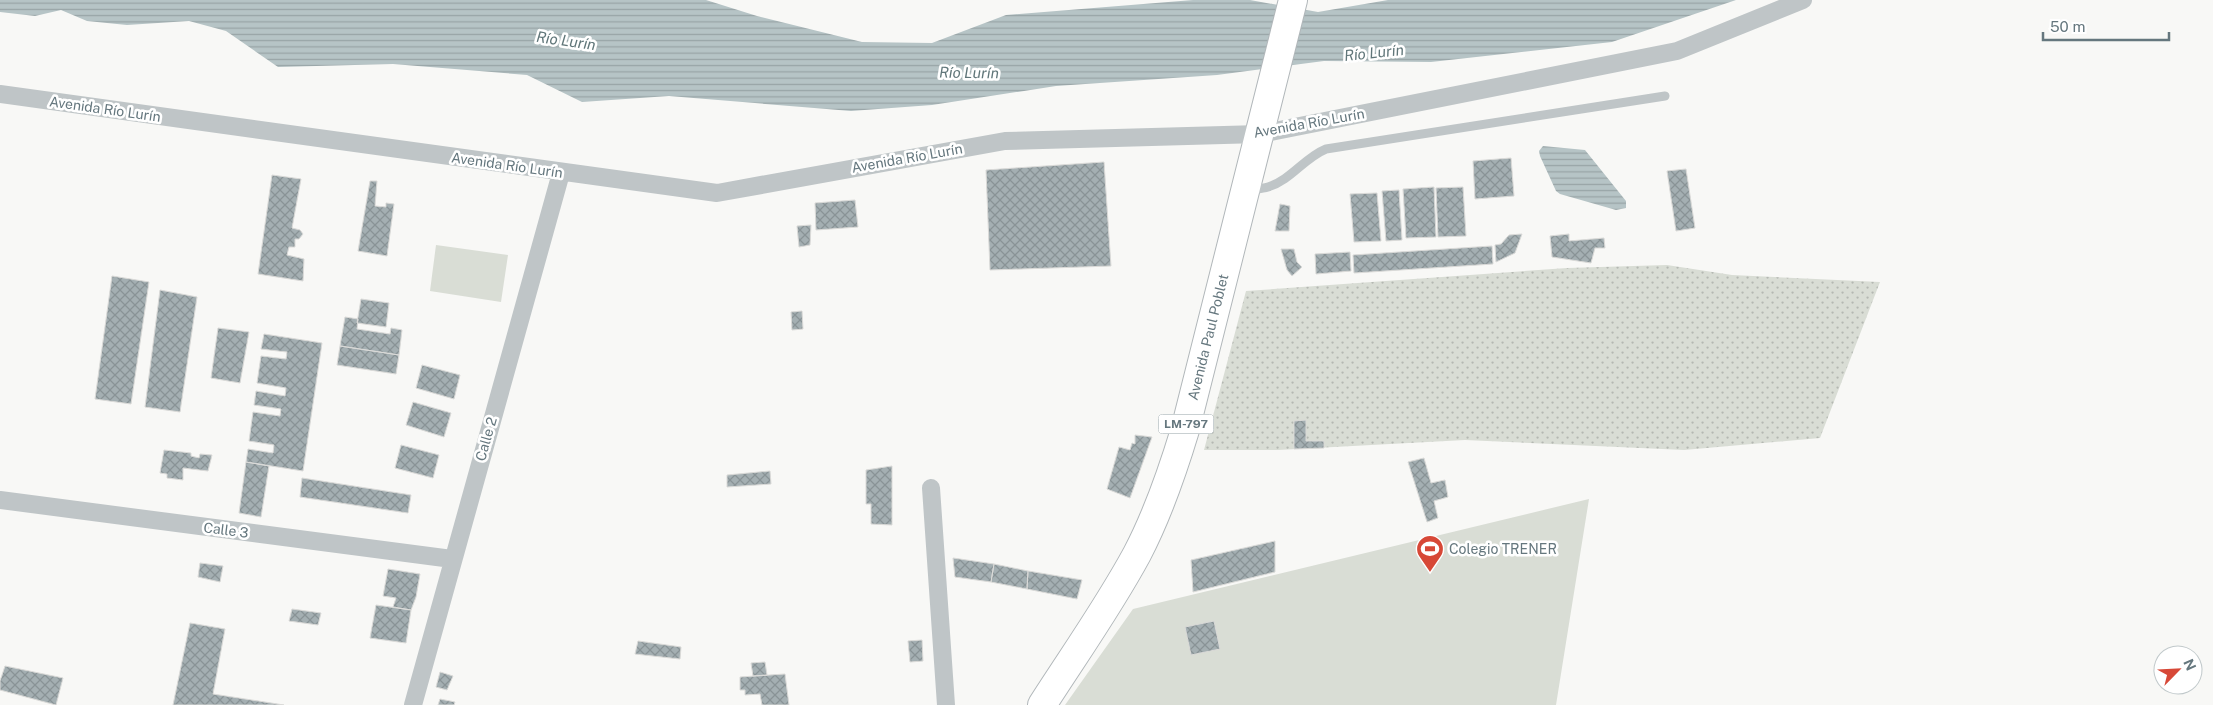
<svg xmlns="http://www.w3.org/2000/svg" width="2213" height="705" viewBox="0 0 2213 705" font-family="'Public Sans',sans-serif">
<style>
.grass{fill:#d9ddd5}
.park{fill:url(#park-dots)}
.water{fill:url(#water-rules)}
.building{fill:url(#building-cross-hatch);stroke:#dadad8}
.lines{fill:none;stroke-linecap:round;stroke-linejoin:round}
.primary-casing{stroke:#b1b7ba;stroke-width:30}
.service{stroke:#bfc5c7;stroke-width:9}
.minor{stroke:#bfc5c7;stroke-width:18}
.primary{stroke:#fff;stroke-width:28}
.labels{text-anchor:middle;stroke-width:5;stroke-linejoin:round;paint-order:stroke}
.shield{fill:#fff;stroke:#93a0a5;stroke-width:1}
.shield-label{font-size:12px;font-weight:bold;fill:#65777e}
.street-label{font-size:14px;fill:#65777e;stroke:#fff}
.poi-label{font-size:14px;fill:#65777e;stroke:#fff;text-anchor:start}
.water-label{font-size:15px;font-style:italic;fill:#607679;stroke:#fff}
</style>
<defs>
<pattern id="park-dots" width="8" height="8" patternUnits="userSpaceOnUse" patternTransform="scale(1.25)"><rect width="8" height="8" fill="#d9ddd5"/><path d="M2 2h.1M6 6h.1" fill="none" stroke="#b4b8b2" stroke-width="1.8" stroke-linecap="round"/></pattern>
<pattern id="water-rules" width="6" height="5" patternUnits="userSpaceOnUse" patternTransform="scale(1.25)"><rect width="6" height="5" fill="#b6c4c6"/><path d="M0 2.5h6" fill="none" stroke="#98a4a6"/></pattern>
<pattern id="building-cross-hatch" width="8" height="8" patternUnits="userSpaceOnUse" patternTransform="scale(1.25)"><rect width="8" height="8" fill="#a4afb2"/><path d="M0 0l8 8M0 8l8-8" fill="none" stroke="#899396"/></pattern>
</defs>
<rect width="100%" height="100%" fill="#f8f8f6"/>
<path class="grass" d="M 436,245 L 508,255 L 501,302 L 430,291 Z
M 1589,499 L 1556,705 L 1065,705 L 1133,609 Z"/>
<path class="park" d="M 1667,265 L 1732,275 L 1880,282 L 1820,438 L 1684,450 L 1465,440 L 1278,450 L 1204,450 L 1246,291 L 1567,268 Z"/>
<path class="water" d="M 0,0 L 706,0 L 757,16 L 862,42 L 932,43 L 1006,15 L 1193,0 L 1250,0 L 1318,12 L 1388,0 L 1736,0 L 1612,42 L 1431,62 L 1324,61 L 1217,75 L 1056,86 L 932,105 L 851,111 L 669,96 L 582,102 L 527,75 L 393,64 L 278,67 L 226,31 L 189,21 L 127,25 L 87,21 L 61,10 L 35,16 L 0,12 Z
M 1543,146 L 1585,150 L 1626,201 L 1626,208 L 1616,210 L 1560,194 L 1556,191 L 1540,156 L 1539,151 Z"/>
<path class="building" d="M 1511,158 L 1514,196 L 1475,199 L 1473,161 Z
M 1104,162 L 1111,266 L 990,270 L 986,170 Z
M 1686,169 L 1695,228 L 1676,231 L 1667,171 Z
M 272,175 L 301,179 L 292,228 L 300,230 L 303,234 L 299,239 L 295,239 L 295,247 L 289,247 L 287,255 L 304,259 L 303,281 L 258,274 Z
M 370,181 L 377,181 L 375,206 L 386,207 L 386,203 L 394,204 L 387,256 L 358,251 Z
M 1434,187 L 1436,237 L 1406,238 L 1403,189 Z
M 1463,187 L 1466,236 L 1438,237 L 1436,188 Z
M 1399,190 L 1402,240 L 1386,241 L 1382,191 Z
M 1377,193 L 1381,241 L 1354,242 L 1350,194 Z
M 855,200 L 858,227 L 816,230 L 815,203 Z
M 1280,204 L 1290,206 L 1289,231 L 1275,231 Z
M 811,225 L 810,245 L 799,247 L 797,226 Z
M 1522,234 L 1515,253 L 1496,262 L 1495,245 L 1501,244 L 1509,235 Z
M 1569,234 L 1569,241 L 1604,238 L 1605,248 L 1595,248 L 1591,263 L 1552,257 L 1550,236 Z
M 1492,246 L 1493,264 L 1354,273 L 1353,255 Z
M 1281,249 L 1294,249 L 1297,262 L 1302,267 L 1292,276 L 1287,270 Z
M 1350,252 L 1351,271 L 1316,274 L 1315,254 Z
M 112,276 L 149,282 L 131,404 L 95,399 Z
M 160,290 L 197,297 L 180,412 L 145,407 Z
M 361,299 L 389,303 L 386,327 L 357,323 Z
M 802,311 L 803,329 L 792,330 L 791,312 Z
M 345,317 L 358,319 L 357,329 L 390,334 L 391,328 L 402,330 L 399,355 L 340,346 Z
M 218,328 L 249,332 L 240,383 L 211,378 Z
M 264,334 L 322,343 L 303,471 L 246,462 L 248,449 L 273,453 L 274,445 L 249,441 L 253,412 L 280,416 L 281,409 L 254,405 L 256,391 L 285,396 L 286,388 L 257,383 L 261,356 L 286,359 L 287,352 L 261,349 Z
M 340,346 L 399,355 L 396,374 L 337,365 Z
M 422,365 L 460,375 L 454,399 L 416,388 Z
M 413,402 L 451,413 L 444,437 L 406,425 Z
M 1306,420 L 1306,441 L 1324,441 L 1324,448 L 1294,449 L 1294,421 Z
M 1135,435 L 1152,437 L 1130,498 L 1107,489 L 1119,447 L 1130,450 L 1132,443 L 1135,444 Z
M 401,445 L 439,455 L 433,478 L 395,468 Z
M 164,450 L 191,453 L 191,456 L 199,458 L 200,454 L 212,455 L 208,471 L 183,468 L 183,480 L 167,478 L 167,474 L 160,473 Z
M 1424,458 L 1431,483 L 1445,480 L 1448,497 L 1434,501 L 1438,518 L 1427,522 L 1408,462 Z
M 246,462 L 269,466 L 261,517 L 239,513 Z
M 892,466 L 892,525 L 871,524 L 871,504 L 866,504 L 866,470 Z
M 770,471 L 771,484 L 727,487 L 727,475 Z
M 302,478 L 411,495 L 408,513 L 300,497 Z
M 1275,541 L 1275,572 L 1193,592 L 1191,560 Z
M 953,558 L 994,564 L 991,582 L 955,577 Z
M 200,563 L 223,566 L 220,582 L 198,577 Z
M 994,564 L 1028,571 L 1027,589 L 991,582 Z
M 388,569 L 420,574 L 416,597 L 411,610 L 393,607 L 396,598 L 383,596 Z
M 1028,571 L 1082,580 L 1077,599 L 1027,589 Z
M 376,605 L 411,610 L 406,643 L 370,638 Z
M 292,609 L 321,613 L 318,625 L 289,621 Z
M 1214,621 L 1220,649 L 1191,655 L 1185,627 Z
M 190,623 L 225,629 L 213,694 L 284,705 L 173,705 Z
M 922,640 L 923,661 L 910,662 L 908,641 Z
M 638,641 L 681,647 L 680,659 L 635,654 Z
M 765,662 L 767,675 L 753,676 L 751,663 Z
M 5,666 L 63,678 L 56,705 L 0,690 L 0,681 Z
M 440,672 L 453,676 L 447,690 L 436,687 Z
M 785,674 L 789,705 L 762,705 L 760,694 L 745,695 L 745,690 L 740,690 L 740,677 Z
M 440,699 L 455,702 L 454,705 L 438,705 Z"/>
<g class="lines">
<defs>
<path id="primary" d="M 1042,705 C 1074,655 1109,606 1137,554 C 1158,514 1172,473 1185,430 L 1293,0"/>
</defs>
<use href="#primary" class="primary-casing"/>
<path class="service" d="M 1248,190 C 1254,189 1262,189 1268,187 C 1291,180 1304,158 1326,149 L 1665,96"/>
<path class="minor" d="M 0,94 L 717,193 L 1005,141 L 1260,134 L 1677,51 L 1803,0
M 931,488 L 946,705
M 0,500 L 452,559
M 413,705 L 561,173"/>
<use href="#primary" class="primary"/>
</g>
<defs>
<symbol id="stadium-pin" viewBox="-11 -11 22 30"><path d="M0 17L-7.5 6A9.5 9.5 0 1 1 7.5 6Z" fill="#d74837" stroke="#fff"/><path d="M0-5a6.5 5 0 1 0 0 10a6.5 5 0 1 0 0-10ZM-3.5-1.8h7v3.6h-7Z" fill="#fff"/></symbol>
</defs>
<g fill-rule="evenodd">
<use href="#stadium-pin" x="1414" y="533" width="32" height="43"/>
</g>
<g class="labels">
<rect class="shield" x="1158.5" y="414.5" width="55" height="19" rx="4"/>
<g class="shield-label">
<text x="1186" y="428">LM-797</text>
</g>
<g class="street-label">
<text transform="translate(105 109) rotate(8)" y="5">Avenida Río Lurín</text>
<text transform="translate(1309 123) rotate(-10)" y="5">Avenida Río Lurín</text>
<text transform="translate(907 158) rotate(-10)" y="5">Avenida Río Lurín</text>
<text transform="translate(507 165) rotate(8)" y="5">Avenida Río Lurín</text>
<text transform="translate(1208 337) rotate(-76)" y="5">Avenida Paul Poblet</text>
<text transform="translate(486 439) rotate(-74)" y="5">Calle 2</text>
<text transform="translate(226 530) rotate(7)" y="5">Calle 3</text>
</g>
<g class="poi-label">
<text x="1449" y="554">Colegio TRENER</text>
</g>
<g class="water-label">
<text transform="translate(566 41) rotate(8)" y="5">Río Lurín</text>
<text transform="translate(1374 53) rotate(-6)" y="5">Río Lurín</text>
<text transform="translate(969 73) rotate(1)" y="5">Río Lurín</text>
</g>
</g>
<g transform="translate(2178 670) rotate(66)"><circle r="24" fill="#ffffff" stroke="#c1c9cb"/>
<path d="M0-4L9 19L0 12L-9 19Z" fill="#d74837"/>
<text y="-8" font-size="14" font-weight="bold" text-anchor="middle" fill="#65777e">N</text>
</g>
<path d="M2043 32v8h126v-8" fill="none" stroke="#65777e" stroke-width="2.5"/>
<text x="2050" y="32" font-size="15" fill="#65777e" stroke="#ffffff" stroke-width="4" paint-order="stroke">50 m</text>
</svg>
